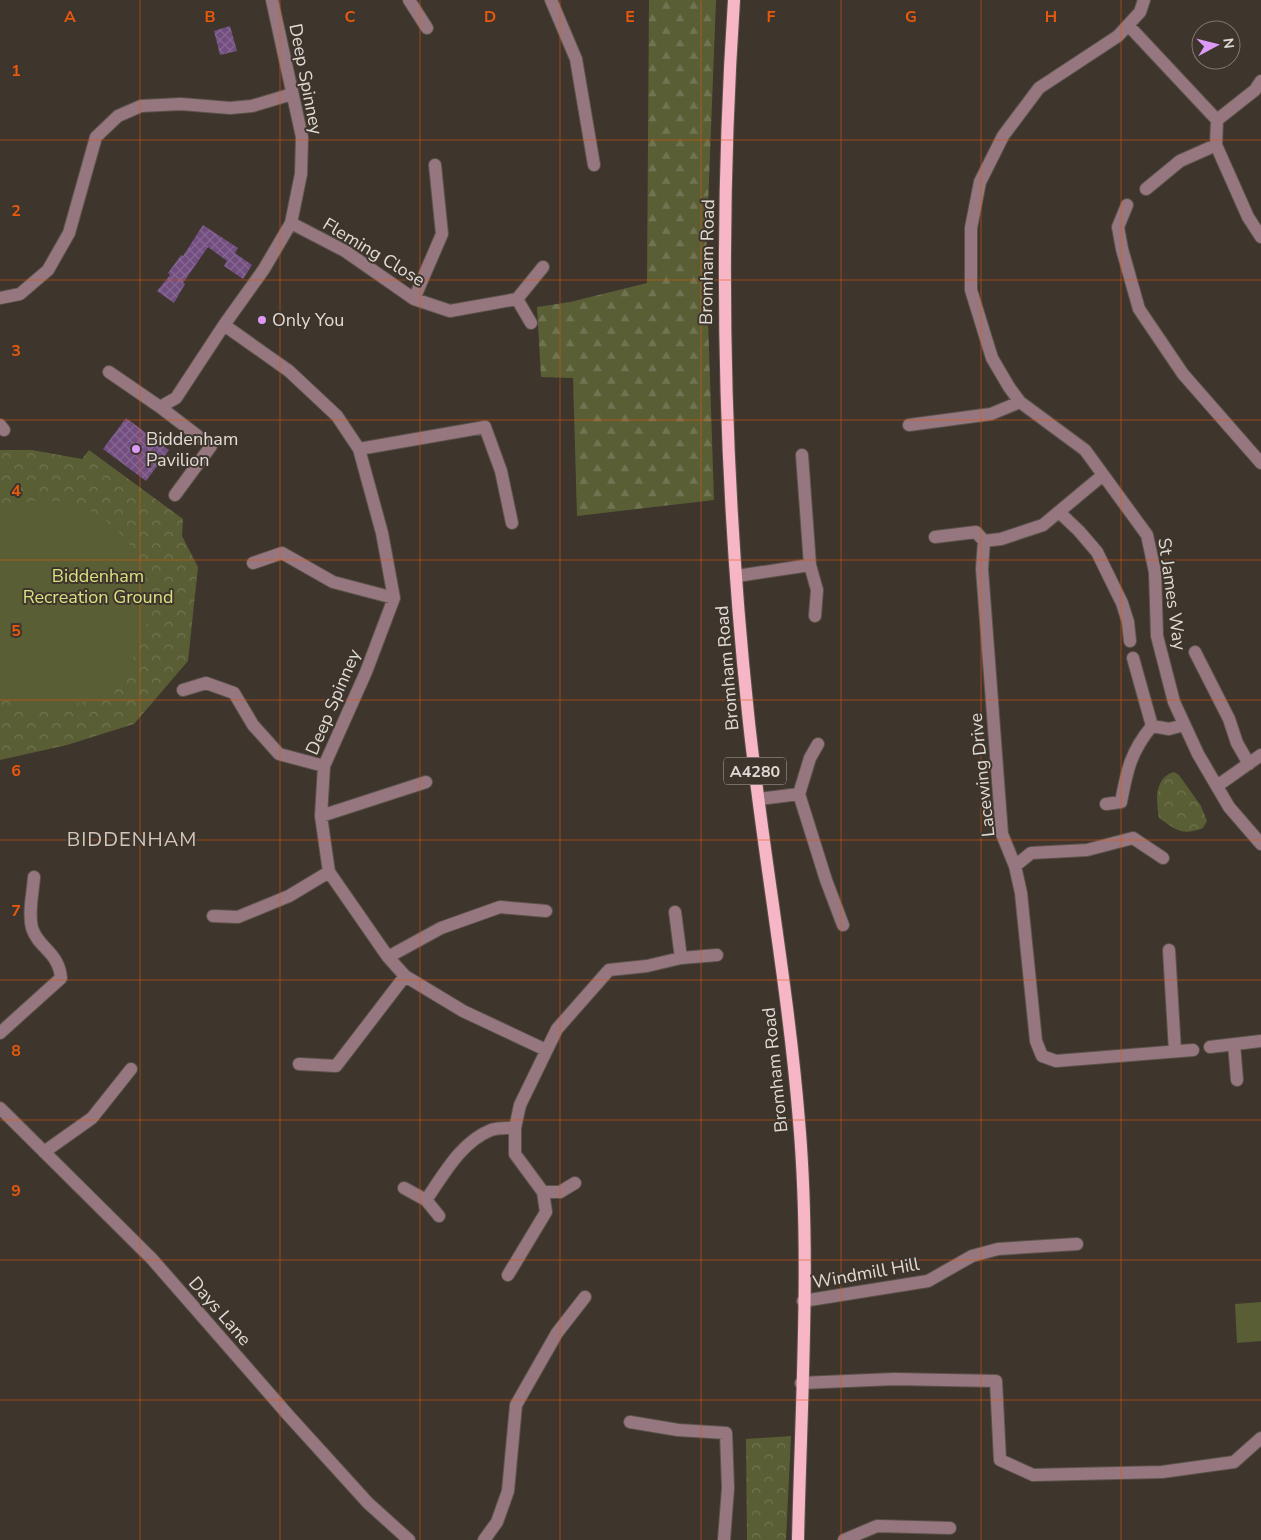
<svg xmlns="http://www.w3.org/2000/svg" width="1261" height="1540" viewBox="0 0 1261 1540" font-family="'Nunito Sans',sans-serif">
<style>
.forest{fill:url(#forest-firs)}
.park{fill:url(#park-crowns)}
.pitch{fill:#5a5e35}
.building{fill:url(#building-cross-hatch)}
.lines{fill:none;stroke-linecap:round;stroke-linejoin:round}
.minor-casing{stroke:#5b534b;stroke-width:14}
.major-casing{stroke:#5b534b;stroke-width:14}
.minor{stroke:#96777f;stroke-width:12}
.major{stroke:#f6b6c6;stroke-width:12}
.grid{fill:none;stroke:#e8590c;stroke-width:1;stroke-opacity:0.55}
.poi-dot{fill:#dc99f5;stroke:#3e352d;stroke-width:2}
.labels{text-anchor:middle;stroke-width:4;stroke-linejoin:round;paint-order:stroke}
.shield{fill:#3e352d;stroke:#b0a9a3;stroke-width:1}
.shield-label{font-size:16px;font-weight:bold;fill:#e1dbd6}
.street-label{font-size:18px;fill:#e1dbd6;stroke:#3e352d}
.poi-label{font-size:18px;fill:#e1dbd6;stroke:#3e352d;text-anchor:start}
.park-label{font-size:18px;fill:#d9e181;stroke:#3e352d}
.quarter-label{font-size:20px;letter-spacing:1px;fill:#d2c6bd;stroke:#3e352d}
.grid-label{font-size:16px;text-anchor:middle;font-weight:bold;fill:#e8590c;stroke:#3e352d;stroke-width:4;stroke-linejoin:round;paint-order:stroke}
</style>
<defs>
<pattern id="forest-firs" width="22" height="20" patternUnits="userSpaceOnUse" patternTransform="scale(1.25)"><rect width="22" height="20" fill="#5a5e35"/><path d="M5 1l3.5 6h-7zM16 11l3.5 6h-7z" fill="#717452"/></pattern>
<pattern id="park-crowns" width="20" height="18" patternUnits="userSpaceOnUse" patternTransform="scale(1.25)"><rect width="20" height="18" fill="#5a5e35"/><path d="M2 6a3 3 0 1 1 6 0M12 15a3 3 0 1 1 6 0" fill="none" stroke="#717452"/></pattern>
<pattern id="building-cross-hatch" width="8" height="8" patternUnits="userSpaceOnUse" patternTransform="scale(1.25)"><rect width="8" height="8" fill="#724e81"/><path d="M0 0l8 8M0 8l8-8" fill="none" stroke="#866792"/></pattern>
</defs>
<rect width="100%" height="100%" fill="#3e352d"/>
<path class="forest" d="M 649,0 L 716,0 L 706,258 L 714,500 L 577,516 L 573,378 L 541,377 L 537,307 L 570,302 L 647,283 Z"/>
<path class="park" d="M 0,450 L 32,450 L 82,459 L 89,450 L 183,519 L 182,536 L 198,567 L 188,661 L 134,724 L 67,745 L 0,760 Z
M 1174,772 L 1179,775 L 1201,806 L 1207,821 L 1203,828 C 1182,836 1176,830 1159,818 C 1156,801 1154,778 1174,772 Z
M 791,1436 L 786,1540 L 747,1540 L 746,1439 Z"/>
<path class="pitch" d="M 31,501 C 42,502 55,500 66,502 C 83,505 99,515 112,526 C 205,604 106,752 0,696 L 0,511 Z
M 1261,1302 L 1261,1341 L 1237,1343 L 1235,1304 Z"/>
<path class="building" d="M 230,26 L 237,51 L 220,55 L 214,31 Z
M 203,225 L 238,248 L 235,253 L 252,265 L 243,279 L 224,266 L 227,261 L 208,247 L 183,283 L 185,284 L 174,303 L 157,291 L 170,275 L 168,273 L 181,255 L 183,256 Z
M 126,418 L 169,450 L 146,481 L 103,449 Z"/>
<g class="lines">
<defs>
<path id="minor" d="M 272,0 L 302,137 L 301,174 L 291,223 L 264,269 L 224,325 L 289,371 L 337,416 L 359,449 L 382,533 L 394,598 L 366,672 L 324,766 L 321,816 L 329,872 L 388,957 L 405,976 L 463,1011 L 546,1050
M 409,0 L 427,28
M 551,0 L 576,59 L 594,165
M 1144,0 L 1140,12 L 1118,36 L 1039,88 L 1003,136 L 980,182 L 971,228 L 971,290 L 992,358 L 1009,387 L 1020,402 L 1085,450 L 1147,535 L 1155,572 L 1157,636 L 1174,702 L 1198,754 L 1229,807 L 1261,844
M 1128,25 L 1217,120 L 1216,145 L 1248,217 L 1261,237
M 1217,120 L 1255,90 L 1261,81
M 1146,189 L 1180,161 L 1216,145
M 1127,205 L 1118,227 L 1122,249 L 1139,309 L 1183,374 L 1261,463
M 291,223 L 345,251 L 414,299 L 450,311 L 517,299 L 543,267
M 0,298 L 20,294 L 48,270 L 69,233 L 96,137 L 118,116 L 141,106 L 181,104 L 230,108 L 252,106 L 292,94
M 414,299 L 442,234 L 435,165
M 517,299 L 531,323
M 109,372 L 160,407 L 176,398 L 224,325
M 160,407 L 211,446 L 175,495
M 0,425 L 4,430
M 909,425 L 991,414 L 1020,402
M 359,449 L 485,427 L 501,471 L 512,523
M 1059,512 L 1079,531 L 1097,552 L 1122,603 L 1128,622 L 1130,641
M 935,537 L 976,532 L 984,541
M 984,541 L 982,569 L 1002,834 L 1015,866 L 1021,893 L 1036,1041 L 1042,1056 L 1056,1061 L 1193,1050
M 984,541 L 1001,539 L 1043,525 L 1103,475
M 253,563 L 282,553 L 333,582 L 394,598
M 810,565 L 817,590 L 815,616
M 737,576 L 810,565 L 802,455
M 1195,652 L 1229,719 L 1237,743 L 1249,764
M 183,690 L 206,683 L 234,693 L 253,725 L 279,754 L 324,766
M 1152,726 L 1169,729 L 1184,725
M 1217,786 L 1261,755
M 799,794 L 810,758 L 818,744
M 759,799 L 799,794 L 826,880 L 843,925
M 1106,804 L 1121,802 C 1127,770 1131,751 1152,726 L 1133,658
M 321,816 L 426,782
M 1015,866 L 1031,853 L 1087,850 L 1133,838 L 1163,858
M 213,916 L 238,917 L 289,896 L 329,872
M 1169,950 L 1175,1051
M 388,957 L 441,928 L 500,907 L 546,911
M 681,958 L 717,955
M 0,1033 L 61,978 C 59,952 38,948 32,928 C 28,913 33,892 34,877
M 1234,1044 L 1237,1080
M 1210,1047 L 1261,1041
M 299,1064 L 336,1066 L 405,976
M 0,1108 L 152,1259 L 289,1416 L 368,1503 L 409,1540
M 44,1152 L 92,1118 L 131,1069
M 404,1188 L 426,1200 C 444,1174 461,1142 491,1130 C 498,1127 507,1128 515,1128
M 543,1192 L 560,1192 L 575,1183
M 426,1200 L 439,1216
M 508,1275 L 546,1212 L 543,1192 L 515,1154 L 515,1128 L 520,1105 L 557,1029 L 609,970 L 647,966 L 681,958 L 675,912
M 803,1301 L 928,1281 L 972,1256 L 998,1249 L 1077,1244
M 801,1383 L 894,1379 L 996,1381 L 1000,1460 L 1033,1475 L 1162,1472 L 1234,1462 L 1261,1438
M 630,1422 L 678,1430 L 726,1433 L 728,1488 L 724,1540
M 484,1540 L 497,1522 L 508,1491 L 516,1405 L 557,1333 L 585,1297
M 844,1540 L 877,1526 L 950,1528"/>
<path id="major" d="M 734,0 C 718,240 723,474 748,713 C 762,849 788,984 799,1121 C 811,1257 801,1403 798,1540"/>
</defs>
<use href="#minor" class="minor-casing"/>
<use href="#major" class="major-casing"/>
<use href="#minor" class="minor"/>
<use href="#major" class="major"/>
</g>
<path class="grid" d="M 140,0 L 140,1540M 280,0 L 280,1540M 420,0 L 420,1540M 560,0 L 560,1540M 701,0 L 701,1540M 841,0 L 841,1540M 981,0 L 981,1540M 1121,0 L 1121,1540M 0,140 L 1261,140M 0,280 L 1261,280M 0,420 L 1261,420M 0,560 L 1261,560M 0,700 L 1261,700M 0,840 L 1261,840M 0,980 L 1261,980M 0,1120 L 1261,1120M 0,1260 L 1261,1260M 0,1400 L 1261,1400"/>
<g class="poi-dot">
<circle cx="262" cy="320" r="5"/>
<circle cx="136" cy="449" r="5"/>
</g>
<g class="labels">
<rect class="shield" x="724" y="757.5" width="62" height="27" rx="4"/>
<g class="shield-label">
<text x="755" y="777">A4280</text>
</g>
<g class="street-label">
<text transform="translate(306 79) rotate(79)" y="6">Deep Spinney</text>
<text transform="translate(374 252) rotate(31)" y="6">Fleming Close</text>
<text transform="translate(707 262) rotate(-89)" y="6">Bromham Road</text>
<text transform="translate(1172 594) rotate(82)" y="6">St James Way</text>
<text transform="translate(727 668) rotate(-95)" y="6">Bromham Road</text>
<text transform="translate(333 702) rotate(-67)" y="6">Deep Spinney</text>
<text transform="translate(982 775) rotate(-96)" y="6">Lacewing Drive</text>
<text transform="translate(775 1070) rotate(-96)" y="6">Bromham Road</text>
<text transform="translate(866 1273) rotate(-10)" y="6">Windmill Hill</text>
<text transform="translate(220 1311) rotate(49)" y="6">Days Lane</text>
</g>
<g class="poi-label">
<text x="272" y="326">Only You</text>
<text x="146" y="445">Biddenham<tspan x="146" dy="21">Pavilion</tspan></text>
</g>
<g class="park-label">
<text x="98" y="582">Biddenham<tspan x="98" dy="21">Recreation Ground</tspan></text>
</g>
<g class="quarter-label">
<text x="132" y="846">BIDDENHAM</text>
</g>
</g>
<g class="grid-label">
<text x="70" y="22">A</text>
<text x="210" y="22">B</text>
<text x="350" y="22">C</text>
<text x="490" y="22">D</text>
<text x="630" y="22">E</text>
<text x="771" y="22">F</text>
<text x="911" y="22">G</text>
<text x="1051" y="22">H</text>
<text x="16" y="76">1</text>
<text x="16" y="216">2</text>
<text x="16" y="356">3</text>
<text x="16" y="496">4</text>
<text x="16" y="636">5</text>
<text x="16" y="776">6</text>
<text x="16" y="916">7</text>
<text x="16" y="1056">8</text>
<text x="16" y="1196">9</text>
</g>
<g transform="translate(1216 45) rotate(83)"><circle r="24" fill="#3e352d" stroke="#7f7771"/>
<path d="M0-4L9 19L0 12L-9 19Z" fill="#dc99f5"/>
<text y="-8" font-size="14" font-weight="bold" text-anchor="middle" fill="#e1dbd6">N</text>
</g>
</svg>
